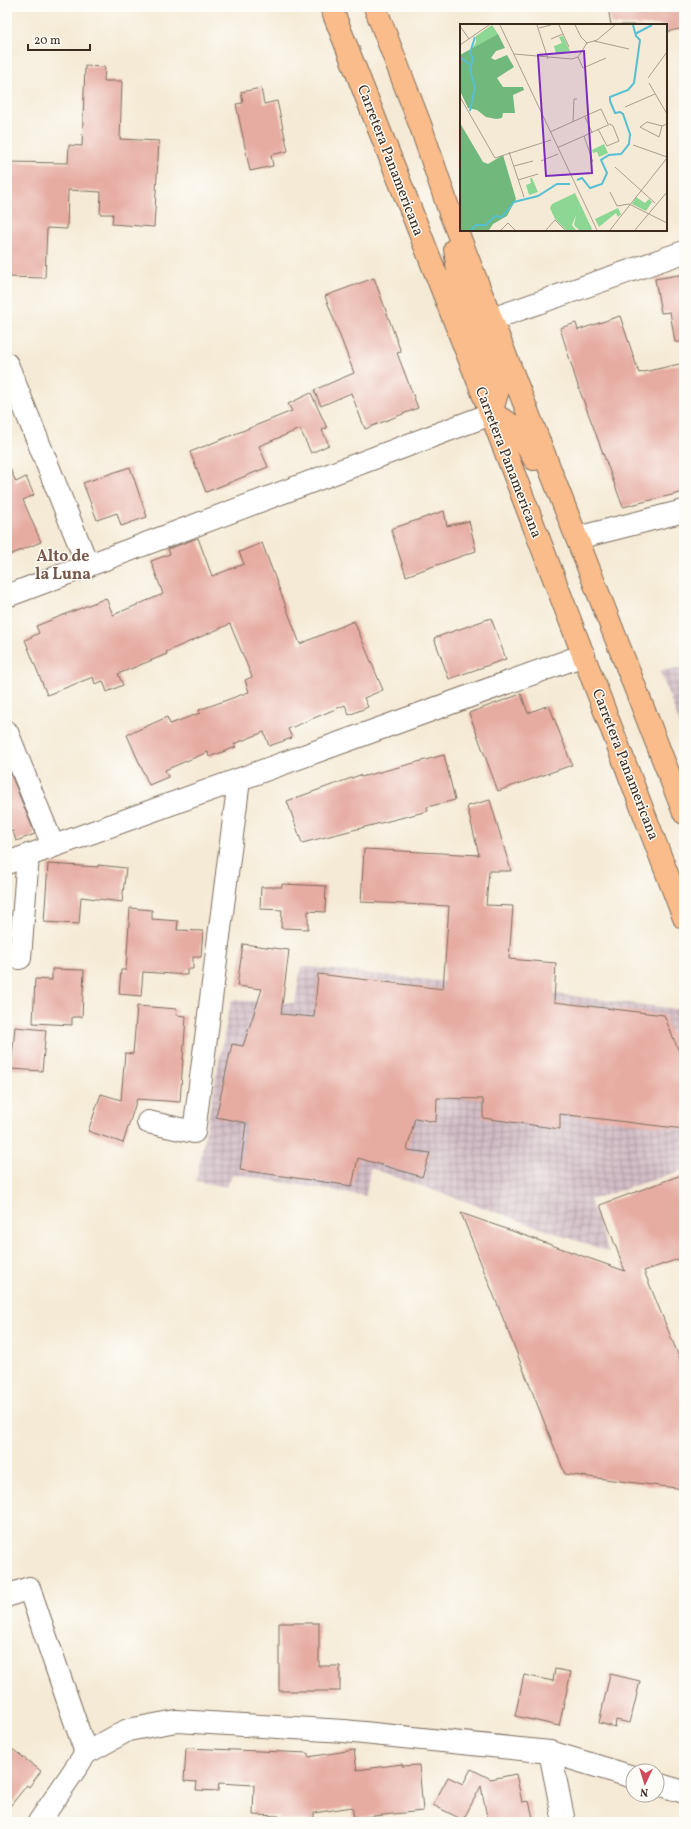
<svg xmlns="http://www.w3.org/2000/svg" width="691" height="1829" viewBox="0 0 691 1829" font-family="Vollkorn,serif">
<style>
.industrial{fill:url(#industrial-grid)}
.building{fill:#e6aba1}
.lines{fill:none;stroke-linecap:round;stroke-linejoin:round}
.minor-casing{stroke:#7c6d5e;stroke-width:24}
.trunk-casing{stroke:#7c6d5e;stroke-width:24}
.minor{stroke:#fff;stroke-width:22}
.trunk{stroke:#f9bc8a;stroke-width:22}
.labels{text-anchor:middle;stroke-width:3;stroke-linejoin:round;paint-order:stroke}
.street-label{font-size:15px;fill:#3b2a1e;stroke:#fdfcf7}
.neighbourhood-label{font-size:16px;font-weight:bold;fill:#77574c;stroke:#fdfcf7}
.inset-river{fill:none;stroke:#56bfd3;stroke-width:2}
.inset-road{fill:none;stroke:#ab9d8c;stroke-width:1}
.view{fill:#7b2cbf;fill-opacity:0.15;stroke:#7b2cbf;stroke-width:2}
.inset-edge{fill:none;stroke:#3b2a1e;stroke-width:2}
</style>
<defs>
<pattern id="industrial-grid" width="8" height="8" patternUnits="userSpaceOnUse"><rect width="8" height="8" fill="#d2bdc6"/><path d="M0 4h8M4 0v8" fill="none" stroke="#ac9aa0"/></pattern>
</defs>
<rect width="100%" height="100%" fill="#fdfcf7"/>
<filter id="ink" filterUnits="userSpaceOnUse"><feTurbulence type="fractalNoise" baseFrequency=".025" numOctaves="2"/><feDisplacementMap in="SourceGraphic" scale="8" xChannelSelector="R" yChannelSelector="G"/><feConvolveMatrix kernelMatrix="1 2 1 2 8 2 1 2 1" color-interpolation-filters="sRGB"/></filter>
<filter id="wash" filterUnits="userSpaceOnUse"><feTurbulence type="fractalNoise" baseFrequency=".012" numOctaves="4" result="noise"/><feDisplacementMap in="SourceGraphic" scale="16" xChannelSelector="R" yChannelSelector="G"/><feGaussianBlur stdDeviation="0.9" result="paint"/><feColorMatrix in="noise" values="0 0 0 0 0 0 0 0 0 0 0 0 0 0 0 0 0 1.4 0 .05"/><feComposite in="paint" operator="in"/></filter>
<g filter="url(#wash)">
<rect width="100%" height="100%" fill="#f5ead5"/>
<path class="industrial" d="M 684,667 L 684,736 L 660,671 Z
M 301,966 L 556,994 L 676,1009 L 684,1027 L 684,1170 L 590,1200 L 609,1252 L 370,1168 L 366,1196 L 233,1174 L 226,1187 L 196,1181 L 231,1000 L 295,1003 Z"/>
<g id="blocks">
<path class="building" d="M 608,7 L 684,7 L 684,28 L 666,32 L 666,25 L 611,25 Z
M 85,66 L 105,67 L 104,81 L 122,81 L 120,139 L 159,141 L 154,227 L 112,224 L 113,214 L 100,214 L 101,192 L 68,190 L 67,229 L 47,228 L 45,278 L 7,277 L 7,162 L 68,163 L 69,145 L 82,146 Z
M 261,88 L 264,104 L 277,101 L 288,151 L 271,155 L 273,166 L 250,171 L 236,104 L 243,103 L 241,92 Z
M 684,274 L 684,342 L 675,342 L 670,312 L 661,313 L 655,279 Z
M 374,278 L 401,352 L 397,353 L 418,408 L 365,429 L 351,393 L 321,406 L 314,390 L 354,373 L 325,296 Z
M 620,316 L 639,373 L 684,363 L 684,492 L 623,507 L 578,386 L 560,328 L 576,323 L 578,330 Z
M 311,393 L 327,428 L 322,430 L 329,445 L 311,453 L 300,429 L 259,446 L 268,467 L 206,492 L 190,452 L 292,411 L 288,404 Z
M 7,462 L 16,482 L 26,477 L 34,495 L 23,500 L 41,542 L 7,556 Z
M 130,467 L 147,517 L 121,526 L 117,513 L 97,520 L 83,483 Z
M 444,511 L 447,526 L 469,521 L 476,551 L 406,576 L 391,529 Z
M 198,538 L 212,576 L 244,564 L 239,552 L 262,543 L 300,644 L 354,621 L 383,690 L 364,698 L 368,707 L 349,715 L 345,705 L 288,729 L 292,738 L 269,746 L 264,732 L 234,744 L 236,747 L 209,757 L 208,752 L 165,770 L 168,777 L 149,785 L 127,735 L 167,717 L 170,724 L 200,713 L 199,710 L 249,692 L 245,680 L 252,677 L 230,624 L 166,652 L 167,654 L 118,674 L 123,685 L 107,692 L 103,681 L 95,684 L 93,677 L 47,695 L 25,640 L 39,633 L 36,626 L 106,598 L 113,615 L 163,594 L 151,561 L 170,554 L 168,549 Z
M 491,618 L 506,659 L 449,679 L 434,638 Z
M 521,694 L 528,713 L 549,705 L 572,765 L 498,791 L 469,713 Z
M 444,755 L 455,800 L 427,807 L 428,811 L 302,843 L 287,801 L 360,775 L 361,777 Z
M 7,765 L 35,834 L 16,841 L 13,831 L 7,833 Z
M 490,800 L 511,871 L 489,871 L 486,905 L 513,906 L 509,959 L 556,963 L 554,1002 L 664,1015 L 684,1064 L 684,1129 L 560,1114 L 560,1129 L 483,1118 L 483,1099 L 437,1098 L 436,1122 L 415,1118 L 407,1150 L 430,1153 L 422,1177 L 358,1158 L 352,1186 L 240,1170 L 246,1123 L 216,1117 L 232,1044 L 243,1046 L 262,989 L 237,986 L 243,944 L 289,950 L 281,1014 L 314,1017 L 318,974 L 443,989 L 449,906 L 361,902 L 364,849 L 479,855 L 467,806 Z
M 48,864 L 98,867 L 98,865 L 126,868 L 122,902 L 81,897 L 79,924 L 44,922 Z
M 282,884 L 326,886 L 325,912 L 308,911 L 308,929 L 281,928 L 282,910 L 260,909 L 261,887 L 282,887 Z
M 130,908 L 152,910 L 152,919 L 178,921 L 177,930 L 203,931 L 201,957 L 193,957 L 193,969 L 187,969 L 187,975 L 143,972 L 141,996 L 119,994 L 121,970 L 126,970 Z
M 52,969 L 84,970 L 82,1017 L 72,1017 L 72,1025 L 33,1023 L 35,979 L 52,980 Z
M 137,1006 L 177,1009 L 176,1015 L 186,1016 L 180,1102 L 137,1099 L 123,1143 L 88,1131 L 101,1094 L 121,1100 L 125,1053 L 133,1054 Z
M 15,1027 L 46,1030 L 42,1071 L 11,1069 Z
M 684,1174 L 684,1257 L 644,1271 L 684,1369 L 684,1489 L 565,1474 L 461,1213 L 625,1271 L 600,1205 Z
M 279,1623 L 319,1623 L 319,1666 L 340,1666 L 340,1691 L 279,1691 Z
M 555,1669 L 571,1672 L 559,1726 L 515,1716 L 524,1675 L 553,1681 Z
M 610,1674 L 640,1681 L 630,1723 L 616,1720 L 615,1727 L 599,1723 Z
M 7,1745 L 41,1771 L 29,1787 L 27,1785 L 7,1810 Z
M 186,1748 L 308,1753 L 308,1757 L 354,1750 L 357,1770 L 402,1764 L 402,1766 L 419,1765 L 423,1811 L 354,1818 L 352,1807 L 314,1813 L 314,1821 L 279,1820 L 279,1816 L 253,1815 L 254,1785 L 219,1783 L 218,1791 L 196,1790 L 197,1782 L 184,1781 Z
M 471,1769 L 491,1779 L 516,1774 L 522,1802 L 529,1801 L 534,1822 L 488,1822 L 481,1786 L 463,1820 L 433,1805 L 448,1777 L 463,1784 Z"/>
</g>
</g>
<g filter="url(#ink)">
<use href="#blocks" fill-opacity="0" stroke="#7c6d5e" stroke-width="1"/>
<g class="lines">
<defs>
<path id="minor" d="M 492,319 L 684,252
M 7,364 L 88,566
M 577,538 L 684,511
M 7,596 L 491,414
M 7,732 L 53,846
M 7,863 L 584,655
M 20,958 L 28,855
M 148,1122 L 194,1132 L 239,780
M 7,1596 L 29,1588 L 86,1753
M 550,1752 L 564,1822
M 657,1784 L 684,1792
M 39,1822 L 86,1753 L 128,1730 L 176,1721 L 344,1731 L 550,1752 L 633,1777"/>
<path id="trunk" d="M 331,7 L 491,414 L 684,918
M 375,7 L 421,127 L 450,213 L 684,813
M 455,249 L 459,278 L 497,379 L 498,390 L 491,414
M 491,414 C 516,423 522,436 534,459"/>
</defs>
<use href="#minor" class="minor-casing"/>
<use href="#trunk" class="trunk-casing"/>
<use href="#minor" class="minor"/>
<use href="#trunk" class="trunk"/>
</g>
</g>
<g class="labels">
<g class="street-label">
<text transform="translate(391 160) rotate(69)" y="5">Carretera Panamericana</text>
<text transform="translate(509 462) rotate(69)" y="5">Carretera Panamericana</text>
<text transform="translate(626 764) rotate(69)" y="5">Carretera Panamericana</text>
</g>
<g class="neighbourhood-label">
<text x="63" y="561">Alto de<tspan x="63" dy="18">la Luna</tspan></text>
</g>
</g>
<g transform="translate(460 24)">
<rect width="207" height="207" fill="#f5ead5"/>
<path d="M 32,1 L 38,10 L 12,25 L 16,18 L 16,12 ZM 103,12 L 110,27 L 96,30 L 94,22 L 102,19 L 99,13 ZM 115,169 L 132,205 L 131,206 L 119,206 L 114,201 L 116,191 L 112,201 L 116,206 L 106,206 L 95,195 L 90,184 L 92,180 ZM 176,173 L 185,179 L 189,175 L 192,178 L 186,187 L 172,180 ZM 158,184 L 161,190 L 158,193 L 156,189 L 139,203 L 135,195 Z" fill="#8cd793"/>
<path d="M 38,10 L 45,24 L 36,27 L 31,34 L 35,36 L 47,31 L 54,43 L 37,54 L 43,63 L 63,63 L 64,66 L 53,71 L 55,89 L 43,89 L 42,94 L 36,95 L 26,93 L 17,86 L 8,84 L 0,67 L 0,31 ZM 0,99 L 23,138 L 28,140 L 43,131 L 56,175 L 47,192 L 33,200 L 29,206 L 0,206 Z" fill="#71b87d"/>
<path d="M 144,120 L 148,129 L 139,133 L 137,128 L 133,129 L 132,126 ZM 70,154 L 72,154 L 78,168 L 69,171 L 66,161 L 71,159 Z" fill="#8cd793"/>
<path class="inset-river" d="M 175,10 L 192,1M 0,33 L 10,41M 10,87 L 15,63 L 10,46 L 13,34 L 10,29 L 15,13M 117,156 L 122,154 L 130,164 L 142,160 L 147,149 L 141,136 L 149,131 L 161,130 L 169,120 L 170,110 L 163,90 L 160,88 L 155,89 L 150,77 L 150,73 L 168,66 L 174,59 L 180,16 L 176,12 L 173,1M 11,206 L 16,201 L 26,201 L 35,192 L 42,193 L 54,178 L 78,172 L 97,160 L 110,160"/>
<path class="inset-road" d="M 40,1 L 137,206M 77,1 L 88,35M 99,1 L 109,23M 115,1 L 121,13 L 127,19 L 137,16 L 155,1M 0,2 L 9,15M 79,4 L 91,1M 91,15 L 103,10M 134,17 L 169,25M 0,21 L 29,1M 54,30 L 112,35 L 118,33 L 127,19M 118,33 L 123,44 L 146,34M 188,54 L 207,28M 189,59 L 207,90M 0,73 L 35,134 L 91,116M 165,83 L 195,70M 125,93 L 132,108M 113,98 L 114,75 L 117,75M 202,102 L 199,113 L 180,103 L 187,98 L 202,102 L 207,100M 90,108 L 141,85 L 148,100M 124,112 L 133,138M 173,121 L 207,133M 98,123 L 99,123 L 124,112 L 150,100 L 153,102 L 159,117 L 147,122 L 138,105M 49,128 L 64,173M 81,137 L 98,130M 54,142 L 73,137M 155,143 L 195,179M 58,156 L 78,150M 150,168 L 157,182 L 169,180 L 207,199M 41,206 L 48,199 L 55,206M 86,206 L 95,196 L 105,206M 150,206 L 207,134M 175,206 L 207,168"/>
<path class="view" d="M 124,27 L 132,149 L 86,152 L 78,31 Z"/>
<rect width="207" height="207" class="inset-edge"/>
</g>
<rect width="691" height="1829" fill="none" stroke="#fdfcf7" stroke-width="24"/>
<g transform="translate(645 1783) rotate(184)"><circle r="19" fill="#fdfcf7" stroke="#afa8a0"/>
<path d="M0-3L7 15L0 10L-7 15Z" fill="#d1495b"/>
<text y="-6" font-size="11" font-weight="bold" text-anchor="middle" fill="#3b2a1e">N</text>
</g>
<path d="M28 44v6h62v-6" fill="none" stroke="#3b2a1e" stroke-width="2"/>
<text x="34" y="44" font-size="12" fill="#3b2a1e" stroke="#fdfcf7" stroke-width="3" paint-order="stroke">20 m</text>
</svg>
